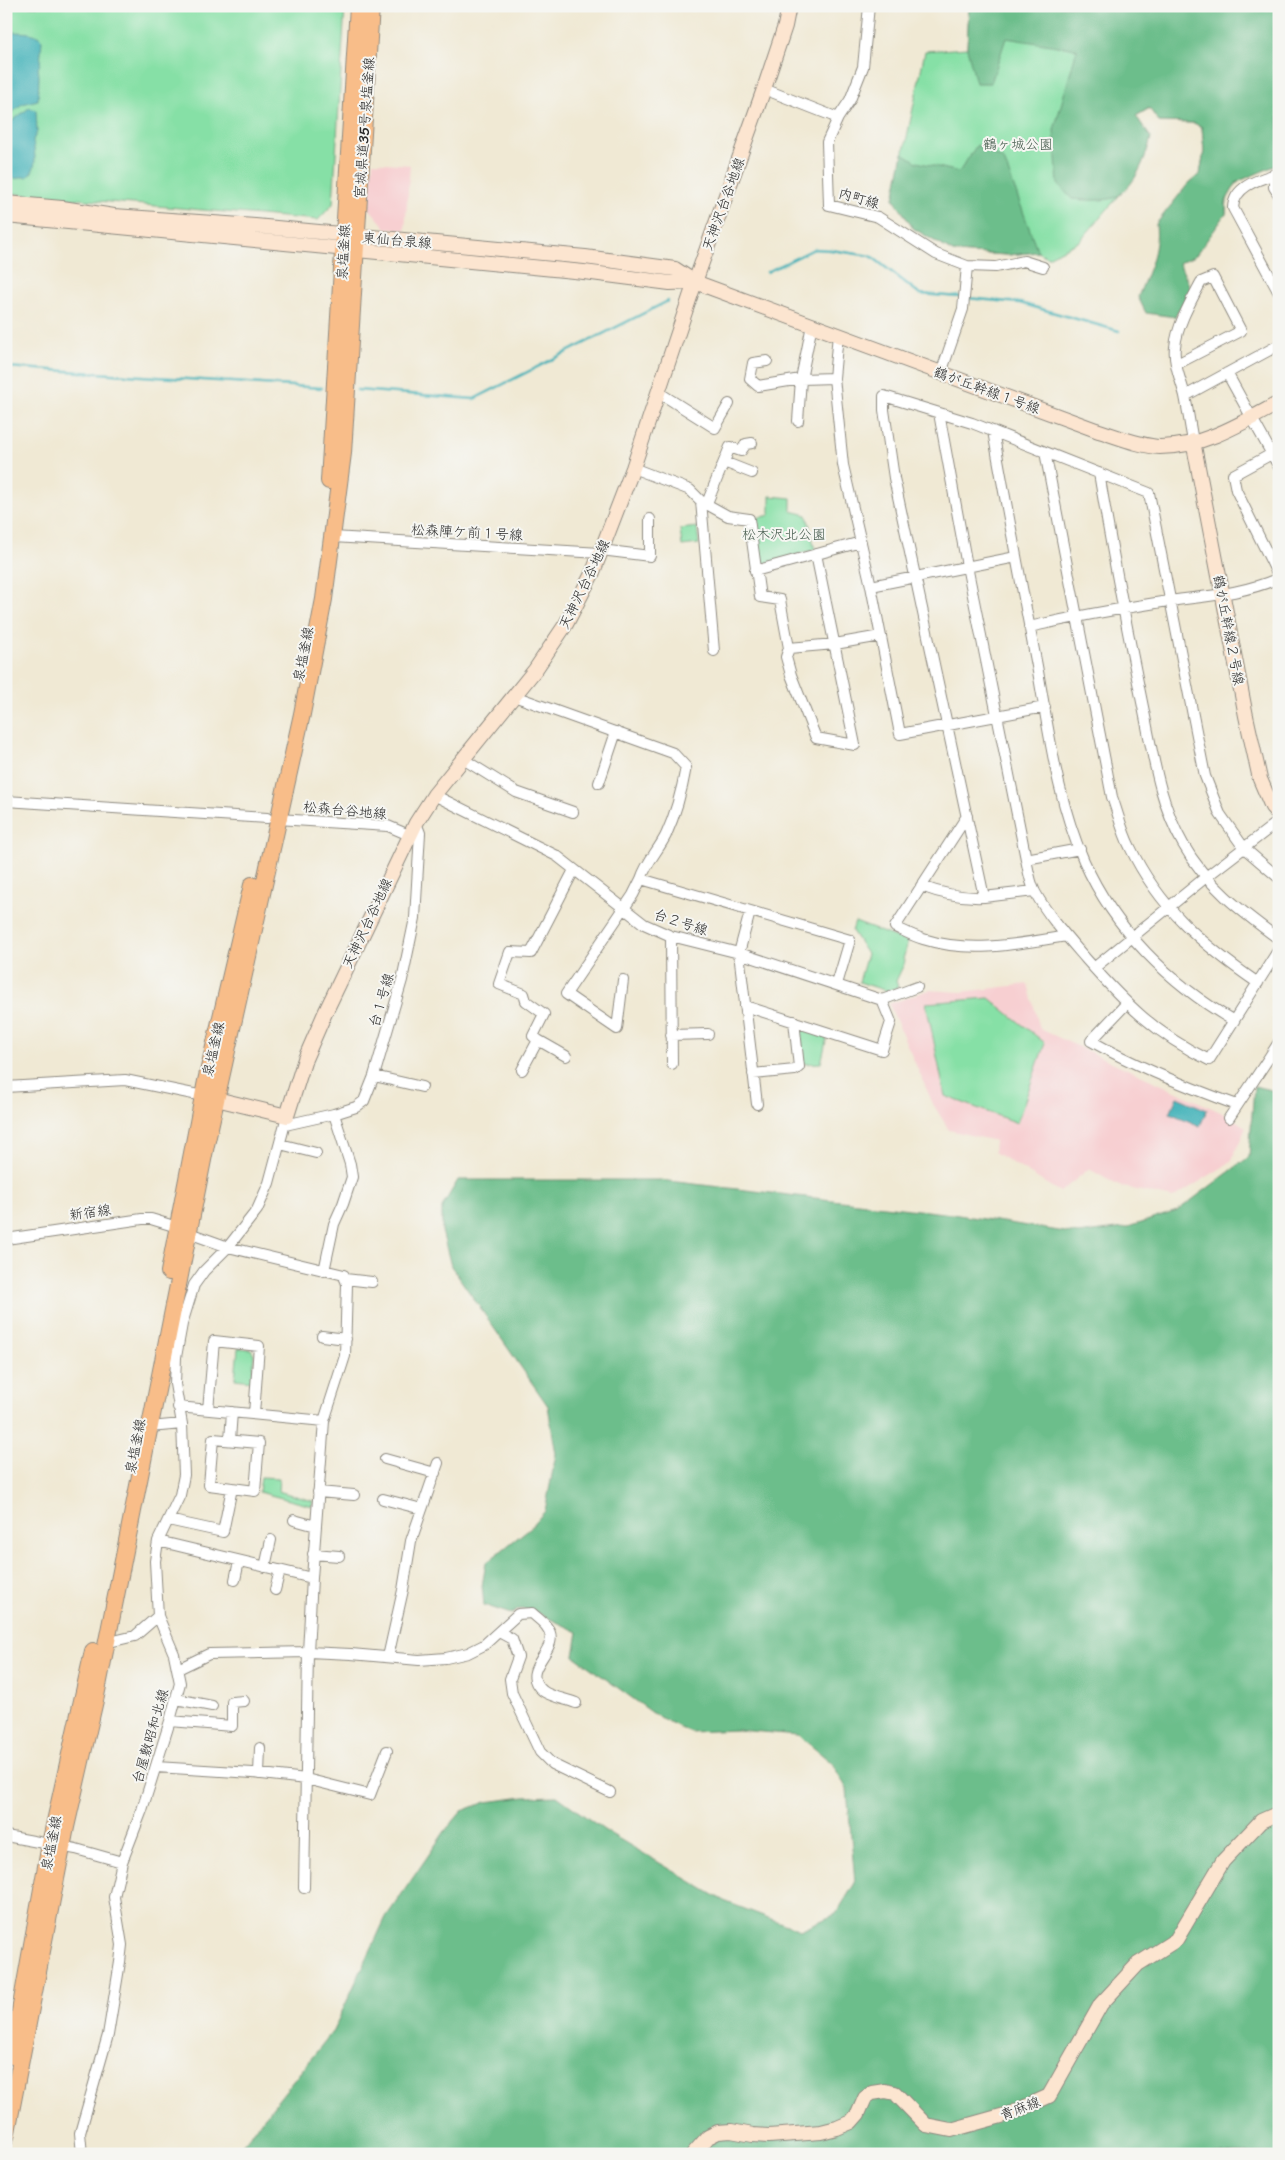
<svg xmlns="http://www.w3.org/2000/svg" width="1285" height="2160" viewBox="0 0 1285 2160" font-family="Sriracha,'Klee One',sans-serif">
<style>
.built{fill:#f7cfd1}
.green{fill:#86e0a6;stroke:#588668}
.forest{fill:#6cbe8b;stroke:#4c745b}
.water{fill:#42b2b9;stroke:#366e72}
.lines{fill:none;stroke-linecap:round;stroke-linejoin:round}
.stream{stroke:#42b2b9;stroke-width:2.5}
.street-casing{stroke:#8e8a80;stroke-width:12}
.secondary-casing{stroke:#8e8a80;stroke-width:16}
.primary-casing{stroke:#8e8a80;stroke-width:18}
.street{stroke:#fff;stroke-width:10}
.secondary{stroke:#fce5d0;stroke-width:14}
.primary{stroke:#f8bd89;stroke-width:16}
.labels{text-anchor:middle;stroke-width:4;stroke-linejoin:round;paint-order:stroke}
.street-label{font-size:14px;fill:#2b2b2b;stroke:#f6f6f2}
.park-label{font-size:14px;fill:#42584a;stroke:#f6f6f2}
</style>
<rect width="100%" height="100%" fill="#f6f6f2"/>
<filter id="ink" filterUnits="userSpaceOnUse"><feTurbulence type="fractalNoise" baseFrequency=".02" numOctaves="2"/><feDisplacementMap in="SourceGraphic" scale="10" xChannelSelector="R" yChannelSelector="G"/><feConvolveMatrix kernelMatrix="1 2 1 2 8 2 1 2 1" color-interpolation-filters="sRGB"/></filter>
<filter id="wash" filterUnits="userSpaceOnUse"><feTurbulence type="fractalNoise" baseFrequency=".0096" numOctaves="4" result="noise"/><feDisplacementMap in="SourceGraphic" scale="20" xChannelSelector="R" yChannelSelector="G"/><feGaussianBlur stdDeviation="1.12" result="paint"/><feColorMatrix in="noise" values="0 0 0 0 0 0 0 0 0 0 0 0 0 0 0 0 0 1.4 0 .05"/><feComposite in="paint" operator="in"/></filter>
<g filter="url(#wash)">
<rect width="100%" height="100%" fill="#f0e9d4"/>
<path class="built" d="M 373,162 L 410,165 L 405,230 L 386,228 L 369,208 Z
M 1028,984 L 1040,1029 L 1225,1114 L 1246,1127 L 1231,1162 L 1173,1198 L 1119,1186 L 1089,1169 L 1060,1192 L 994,1152 L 995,1141 L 949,1130 L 933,1104 L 889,1004 L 929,990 L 961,992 Z"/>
<path class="green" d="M 6,6 L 345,6 L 333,204 L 318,220 L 6,193 Z
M 969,6 L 1279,6 L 1279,164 C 1251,175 1225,178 1226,214 L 1215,226 L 1188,184 L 1200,174 L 1204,151 L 1202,127 L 1194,123 L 1159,122 L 1150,108 L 1136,116 L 1151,138 L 1145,157 L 1136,176 L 1080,241 L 1048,257 L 1037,252 L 1008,255 L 953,252 L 913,228 L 894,199 L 925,51 L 967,48 Z
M 770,496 L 791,498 L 791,511 L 807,515 L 815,550 L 765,563 L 759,560 L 754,519 L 770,515 Z
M 697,527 L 699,544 L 682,546 L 680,529 Z
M 855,922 L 908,942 L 903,959 L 905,962 L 896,981 L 898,987 L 887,991 L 859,982 L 867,954 L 852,931 Z
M 989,998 L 1045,1043 L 1017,1123 L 945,1096 L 926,1003 Z
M 798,1027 L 827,1037 L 821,1063 L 802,1064 Z
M 238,1348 L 251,1349 L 254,1354 L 252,1381 L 235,1379 Z
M 261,1477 L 279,1478 L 278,1491 L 313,1501 L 312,1506 L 259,1492 Z"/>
<path class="forest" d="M 969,6 L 1279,6 L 1279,164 L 1237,182 L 1226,201 L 1226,214 L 1196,255 L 1179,263 L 1191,289 L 1175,317 L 1146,313 L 1138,297 C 1148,271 1159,252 1156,224 L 1188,184 L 1200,174 L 1204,151 L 1202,127 L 1194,123 L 1159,122 L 1149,108 L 1136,116 L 1151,138 C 1145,158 1137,183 1118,196 C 1109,202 1083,200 1072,199 L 1058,184 L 1054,130 L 1077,49 L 1006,38 L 991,83 L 976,83 L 967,48 Z
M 977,145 L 1004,160 L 1038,252 L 1008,255 L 953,252 L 913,228 L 894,199 L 903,153 L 917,162 L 959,172 Z
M 1254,1086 L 1279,1092 L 1279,2154 L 235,2154 L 333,2031 L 386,1917 L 445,1831 L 462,1811 L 486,1802 L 524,1797 L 557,1796 L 604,1830 L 724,1901 L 800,1930 L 836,1914 L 855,1883 L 847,1789 L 832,1763 L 798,1735 L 738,1730 L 690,1732 L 657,1716 L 574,1656 L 578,1632 L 531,1610 L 520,1609 L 511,1614 L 484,1605 L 482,1586 L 486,1563 L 531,1527 L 545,1511 L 556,1454 L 548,1406 L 451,1266 L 442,1231 L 442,1207 L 458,1180 L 660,1180 L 952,1214 L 1078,1234 L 1125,1228 L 1177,1211 L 1249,1157 Z"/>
<path class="water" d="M 6,30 L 7,32 C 18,33 35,30 42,40 L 40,64 L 38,68 L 39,76 L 38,100 L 22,104 L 7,117 Z
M 29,108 L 36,110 L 37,132 L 33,140 C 34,151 39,169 27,177 L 19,177 L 19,179 L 6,176 L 6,122 L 11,122 Z
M 1177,1097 L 1207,1110 L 1200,1126 L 1170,1113 Z"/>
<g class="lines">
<path class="stream" d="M 767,272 L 814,249 L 831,250 L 871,256 L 920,294 L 961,297
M 967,298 L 1020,303 L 1119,331
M 6,367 L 322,388
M 357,390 L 474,399 L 668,301"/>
</g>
</g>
<g filter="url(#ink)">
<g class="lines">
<defs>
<path id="street" d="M 869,6 L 863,67 L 850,100 L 838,118 L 827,142 L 829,205 L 878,217 L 936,254 L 967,266 L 996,267 L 1024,261 L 1043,267
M 764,89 L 838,118
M 1279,173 C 1261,179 1234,185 1233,208 L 1279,293
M 1274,175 L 1274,187 L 1279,195
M 838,334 L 834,378 L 843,465 L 871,586 L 900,734 L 1045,707
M 767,361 L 753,363 L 750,379 L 758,386 L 801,379 L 812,325
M 1177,364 L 1241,331 L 1213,277 L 1201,282 C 1191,301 1177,325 1175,347 C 1173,363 1181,380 1185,396 C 1188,411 1190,426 1193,441
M 941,373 L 963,309 L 967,266
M 1227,373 L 1279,467
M 658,392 L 715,428 L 729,404
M 1185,396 L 1279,345
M 939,413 L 967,566 L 1026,859 C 1028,869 1030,882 1035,892 C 1048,916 1068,938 1086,959 C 1125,1003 1155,1034 1209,1060 L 1279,949
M 798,421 L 801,379 L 834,378
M 993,431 C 1007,510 1022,588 1037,666 C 1049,731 1057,800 1084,861 C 1114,929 1170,984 1234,1021
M 1279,450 L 1233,475 L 1236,490 L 1279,577
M 1045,452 L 1112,797 C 1118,813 1122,832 1130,847 C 1159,908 1204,946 1258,983
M 724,462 L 752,473
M 633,468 L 690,490 L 701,501 L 714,651
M 1099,473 C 1112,551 1127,629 1143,707 C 1153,754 1159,802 1183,844 C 1206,885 1242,912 1279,939
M 701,501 L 728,516 L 749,519 L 760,597 L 780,600 L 789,648 L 786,657 L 791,675 L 816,738 L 855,745 L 816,554
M 707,503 L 730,447 L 741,451 L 746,444 L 752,443
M 333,537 L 600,553
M 601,550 L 650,556 L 650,519
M 755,571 L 861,542
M 871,586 L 1016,557
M 1029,627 C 1073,617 1117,609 1162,602 C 1203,596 1240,595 1279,578
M 789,648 L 835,644 L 881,636
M 514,696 L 673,753 L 686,767 C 682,790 676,813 666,835 C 658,851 647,861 641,879
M 463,759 L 516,792 L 573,812
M 599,783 L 616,732
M 434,795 L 557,856 L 644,924 L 671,936 L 739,953 L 882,1000 L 917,987
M 6,801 L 267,818
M 967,816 L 895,927 C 904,931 913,936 923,939 C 970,954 1018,944 1066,936
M 278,819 L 388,826 L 409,835
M 1026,859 L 1080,849
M 921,886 C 942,894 961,898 984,897
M 1034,891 L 984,897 L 894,478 L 884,410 L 884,396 L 972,423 L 1149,493 L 1205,776 L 1220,814 L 1244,848 L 1279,878
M 750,912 L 739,953 L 757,1104
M 671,936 L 672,1064
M 1094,968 L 1206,877 L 1279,821
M 623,980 L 617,1029 L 566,994 L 633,895 L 641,879 L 850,940 L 837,984
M 1127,1003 L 1091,1041 C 1137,1067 1187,1087 1237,1105
M 745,1006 L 882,1050 L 891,1022 L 882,1000
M 671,1035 L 708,1034
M 538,1040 L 566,1056
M 1270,1056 L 1279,1042
M 522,1070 L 538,1040 L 533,1036 L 544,1014 L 526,1001 L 524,994 L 499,984 L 510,952 L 531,953 L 574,870
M 753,1074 L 795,1070 L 799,1067 L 794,1021
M 374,1076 L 422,1087
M 6,1087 L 125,1080 L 203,1096
M 1229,1118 L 1270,1056 L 1279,1059
M 285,1125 L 334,1114 L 356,1107 L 364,1101 L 374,1076 L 402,980 L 415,918 L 420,833 L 416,823
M 280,1144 L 316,1153
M 189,1233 L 228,1247 L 344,1275 L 347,1284 L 345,1356 L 324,1421 L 312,1578 L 308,1652 L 304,1888
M 6,1239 L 142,1219 L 151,1219 L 177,1227
M 324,1271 L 334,1224 L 343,1204 L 352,1177 L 350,1164 L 334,1114
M 345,1279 L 372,1282
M 322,1336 L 346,1339
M 178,1407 L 324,1421
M 208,1410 L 214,1341 L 259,1346 L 254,1414
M 150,1427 L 182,1424
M 213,1439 L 259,1443 L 255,1491 L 209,1485 Z
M 230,1440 L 232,1412
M 385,1459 L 435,1473
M 318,1492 L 354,1495
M 383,1499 L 422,1509
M 168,1520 L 223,1532 L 232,1488
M 294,1520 L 316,1526
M 158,1541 L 312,1578
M 313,1554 L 339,1556
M 265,1567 L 271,1540
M 235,1580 L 239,1561
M 275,1590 L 280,1570
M 499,1632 L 512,1639 L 518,1657 L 510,1679 L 512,1693 L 540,1752 L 552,1764 L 610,1792
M 105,1643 L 135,1636 L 158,1616
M 388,1657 L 403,1590 L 411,1541 L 438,1463
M 178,1669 L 209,1654 L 308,1652 L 351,1654 L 419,1660 L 446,1658 L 468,1653 L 484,1645 L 518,1614 L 532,1613 C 536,1617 542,1621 546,1626 C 566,1649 515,1668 543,1691 C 551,1697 566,1699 576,1703
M 176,1699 L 212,1706
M 170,1721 L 232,1726 L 232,1702 L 244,1701
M 156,1767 L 253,1773 L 306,1779 L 370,1795 L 387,1751
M 259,1774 L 260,1748
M 6,1836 L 76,1849 L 122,1862
M 82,2154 L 80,2133 L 108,2035 L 120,1962 L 122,1945 L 114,1897 L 122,1862 L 142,1810 L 170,1721 L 180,1683 L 174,1654 L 158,1616 L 155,1561 L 158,1541 L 180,1495 L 184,1475 L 182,1424 L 175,1384 L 176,1357 L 182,1324 L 194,1285 L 204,1271 L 228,1247 L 257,1210 L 269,1183 L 287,1116"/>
<path id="secondary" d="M 6,203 L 62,208 L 114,216 L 255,226 L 585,257 L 675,269 L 695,282 L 1096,430 C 1116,436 1139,446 1160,447 C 1204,447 1242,423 1279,403
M 6,216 L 584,272 L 670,283 L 695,282
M 1193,441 L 1246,716 L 1260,779 L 1272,807 L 1279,815
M 208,1097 L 287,1116 L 305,1059 L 325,1013 L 416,823 L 434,795 L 535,670 L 566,624 L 593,572 L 633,468 L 695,282 L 764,89 L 785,26 L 789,6
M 693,2154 L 708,2137 L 718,2132 L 731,2131 L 753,2135 L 769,2136 L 821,2132 L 837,2128 L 851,2122 L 858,2114 L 865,2098 L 872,2093 L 885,2091 L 895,2093 L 926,2125 L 951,2130 L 1012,2113 L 1049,2096 L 1101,2004 L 1138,1964 L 1176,1940 L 1223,1861 L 1261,1821 L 1279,1813"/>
<path id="primary" d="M 329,481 L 358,6
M 169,1272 L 206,1081 L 252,885
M 12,2056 L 50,1844 L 93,1651
M 6,2137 L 66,1827 L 96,1696 L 206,1145 L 302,714 L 324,599 L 343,453 L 371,6"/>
</defs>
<use href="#street" class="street-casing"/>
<use href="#secondary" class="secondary-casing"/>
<use href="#primary" class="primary-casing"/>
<use href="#street" class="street"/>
<use href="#secondary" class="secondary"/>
<use href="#primary" class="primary"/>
</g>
</g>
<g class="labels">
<g class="street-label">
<text transform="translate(364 128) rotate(-86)" y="5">宮城県道35号泉塩釜線</text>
<text transform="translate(859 198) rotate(16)" y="5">内町線</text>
<text transform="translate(723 204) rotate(-70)" y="5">天神沢台谷地線</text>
<text transform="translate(397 240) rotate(5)" y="5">東仙台泉線</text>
<text transform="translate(343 252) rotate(-87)" y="5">泉塩釜線</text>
<text transform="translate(987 390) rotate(20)" y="5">鶴が丘幹線１号線</text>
<text transform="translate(467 532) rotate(3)" y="5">松森陣ケ前１号線</text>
<text transform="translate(584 584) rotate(-64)" y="5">天神沢台谷地線</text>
<text transform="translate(1229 630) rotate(79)" y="5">鶴が丘幹線２号線</text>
<text transform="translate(303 654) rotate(-79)" y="5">泉塩釜線</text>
<text transform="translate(345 810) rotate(5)" y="5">松森台谷地線</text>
<text transform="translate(681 922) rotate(18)" y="5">台２号線</text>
<text transform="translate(367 923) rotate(-65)" y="5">天神沢台谷地線</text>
<text transform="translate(381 1000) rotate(-74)" y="5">台１号線</text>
<text transform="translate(213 1049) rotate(-77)" y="5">泉塩釜線</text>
<text transform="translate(90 1212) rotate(-8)" y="5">新宿線</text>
<text transform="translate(135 1446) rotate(-79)" y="5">泉塩釜線</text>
<text transform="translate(150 1736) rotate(-74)" y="5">台屋敷昭和北線</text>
<text transform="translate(51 1843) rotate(-79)" y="5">泉塩釜線</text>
<text transform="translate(1020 2108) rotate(-21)" y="5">青麻線</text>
</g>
<g class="park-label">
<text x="1018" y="149">鶴ヶ城公園</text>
<text x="784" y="539">松木沢北公園</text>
</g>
</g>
<rect width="1285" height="2160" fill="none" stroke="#f6f6f2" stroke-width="25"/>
</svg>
